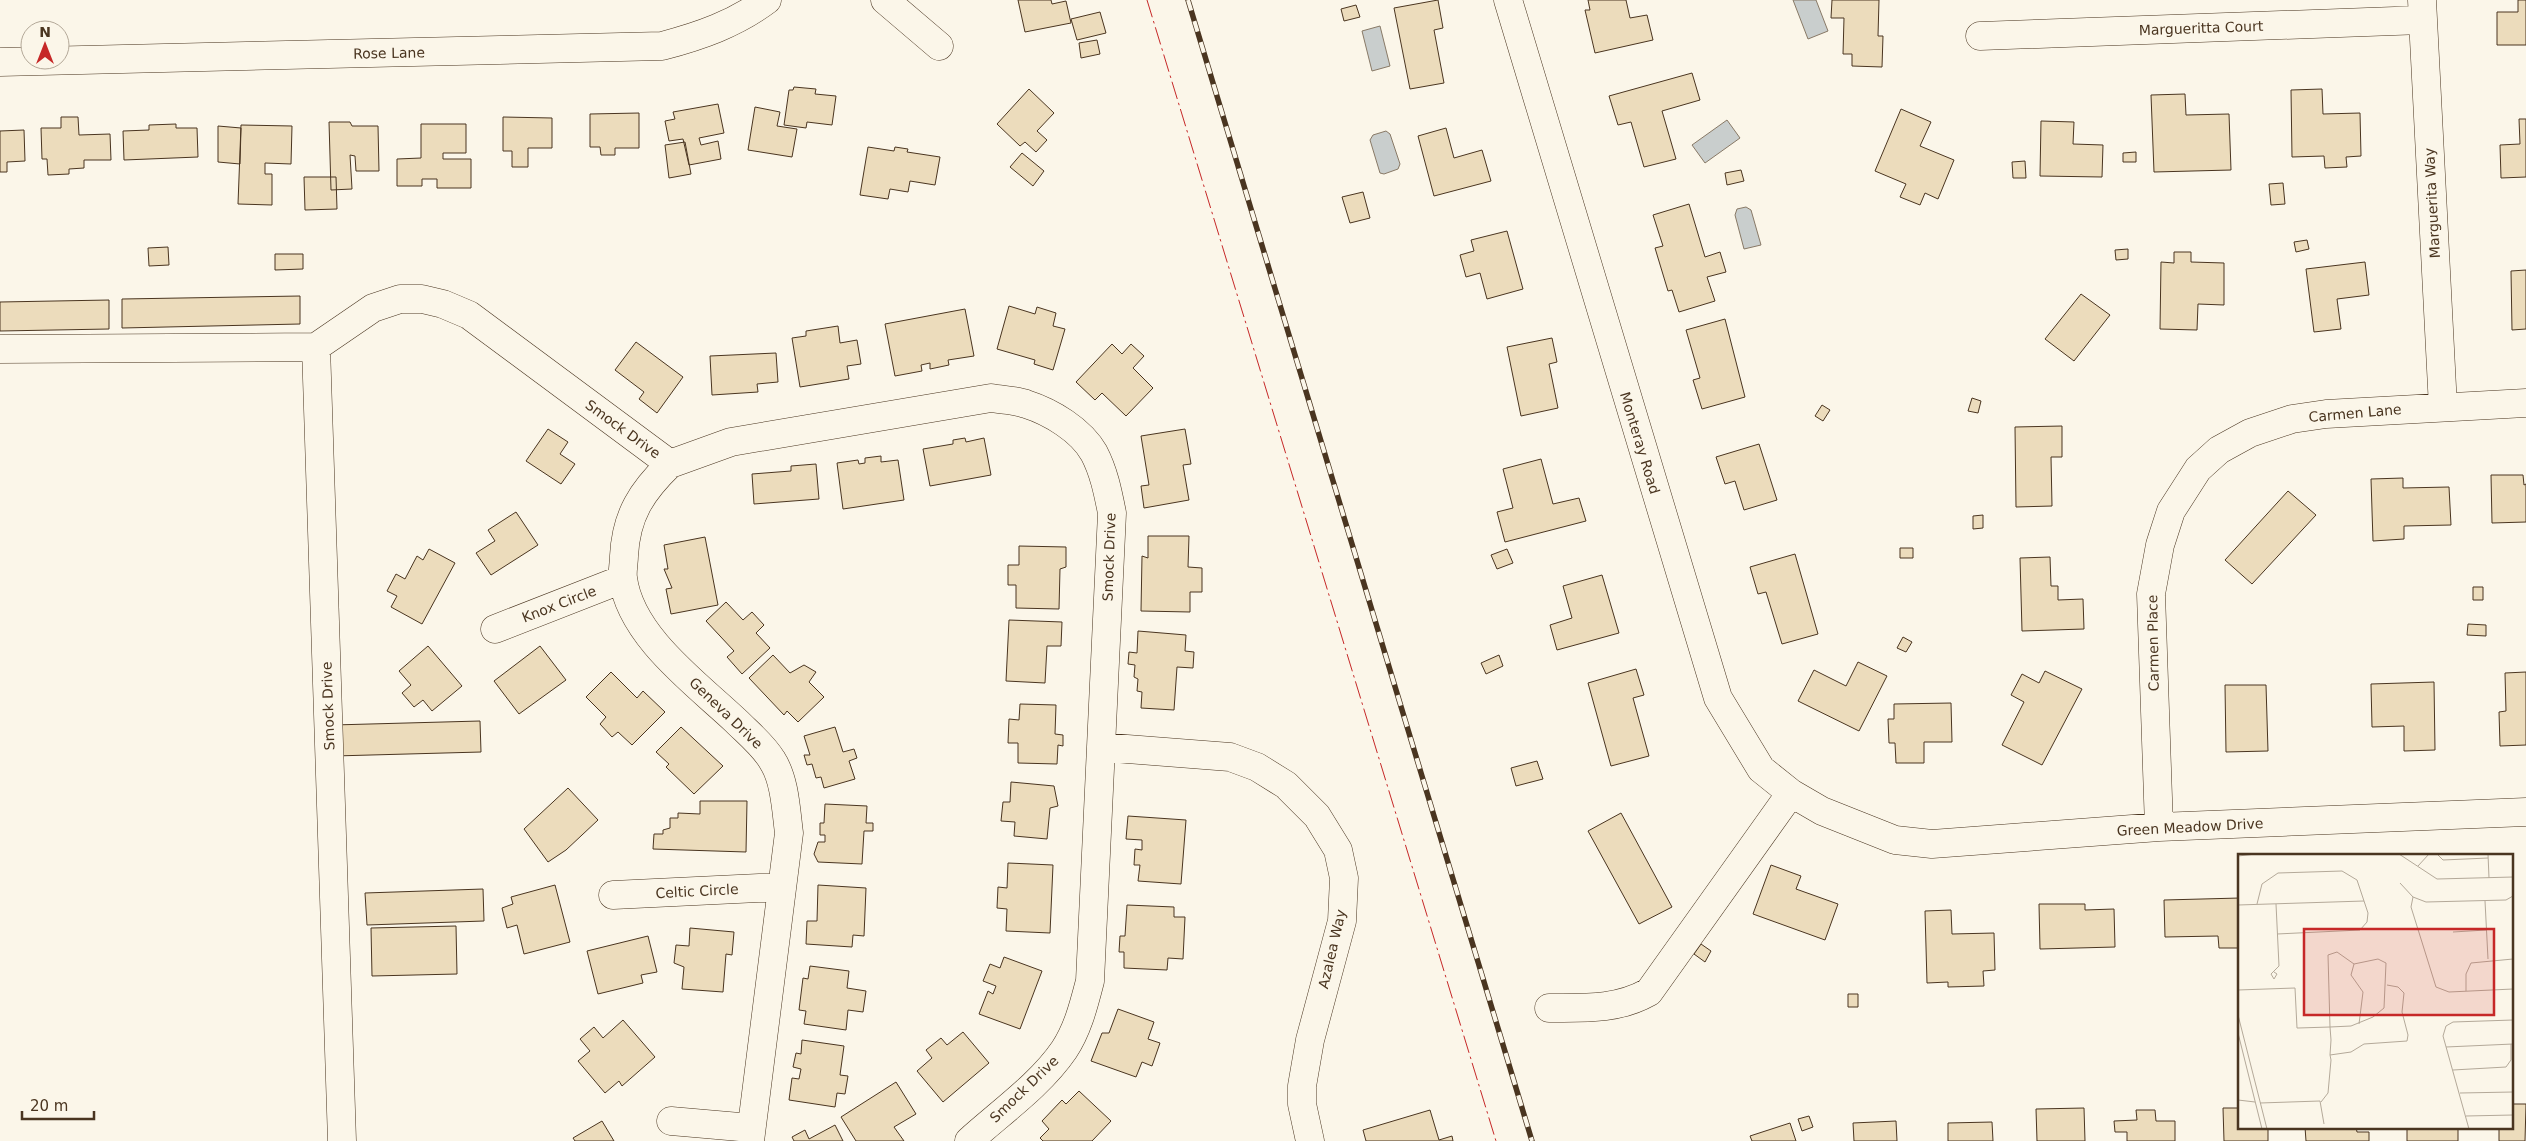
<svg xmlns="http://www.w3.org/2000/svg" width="2526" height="1141" viewBox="0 0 2526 1141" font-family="'DejaVu Sans',sans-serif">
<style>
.water{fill:#c9cecd;stroke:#887966}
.building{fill:#ecdcbc;stroke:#4a3520}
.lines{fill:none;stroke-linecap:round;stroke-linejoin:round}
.minor-casing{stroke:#4a3520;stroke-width:29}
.minor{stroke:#fbf6e9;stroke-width:28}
.rail-casing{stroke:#4a3520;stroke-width:5.5}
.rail{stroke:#fbf6e9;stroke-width:4;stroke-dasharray:11;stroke-linecap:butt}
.power{stroke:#c62828;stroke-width:1;stroke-dasharray:18 4 2.5 4;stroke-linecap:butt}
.labels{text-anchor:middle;stroke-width:4;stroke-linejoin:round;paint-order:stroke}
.street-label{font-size:14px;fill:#4a3520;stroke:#fbf6e9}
.inset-road{fill:none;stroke:#b4a999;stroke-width:1}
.view{fill:#c62828;fill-opacity:0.15;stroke:#c62828;stroke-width:2.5}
.inset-edge{fill:none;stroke:#4a3520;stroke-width:2.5}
</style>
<rect width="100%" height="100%" fill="#fbf6e9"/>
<path class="water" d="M 1793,0 L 1816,0 L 1828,31 L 1808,39 Z
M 1380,26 L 1390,66 L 1372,71 L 1362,31 Z
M 1727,120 L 1740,138 L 1705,163 L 1692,145 Z
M 1386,131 L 1390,134 L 1400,164 L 1398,169 L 1384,174 L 1380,173 L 1370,140 L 1373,135 Z
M 1746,207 L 1751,210 L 1761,245 L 1744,249 L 1735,215 L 1737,209 Z"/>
<path class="building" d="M 1018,0 L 1051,0 L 1052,4 L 1066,1 L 1071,23 L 1025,32 Z
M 1438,0 L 1443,28 L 1434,30 L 1444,83 L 1410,89 L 1394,8 Z
M 1588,0 L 1626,0 L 1630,18 L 1647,15 L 1653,40 L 1595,53 L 1585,10 L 1590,10 Z
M 1832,0 L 1879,0 L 1878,36 L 1883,36 L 1882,67 L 1852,66 L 1852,54 L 1843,54 L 1844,18 L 1831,18 Z
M 2518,0 L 2526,0 L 2526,45 L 2497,45 L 2497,12 L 2518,12 Z
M 1356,5 L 1360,17 L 1344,21 L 1341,9 Z
M 1100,12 L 1106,33 L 1077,40 L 1071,19 Z
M 1097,40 L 1100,54 L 1081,58 L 1079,43 Z
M 1692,73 L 1700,100 L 1662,111 L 1676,159 L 1644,167 L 1631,122 L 1618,125 L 1609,96 Z
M 794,87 L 816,89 L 815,94 L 836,96 L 832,125 L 807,122 L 806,128 L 784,125 L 789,90 L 793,90 Z
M 1029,89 L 1054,113 L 1037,131 L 1047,140 L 1036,152 L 1025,142 L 1020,146 L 997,124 Z
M 2322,89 L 2323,114 L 2360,113 L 2361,156 L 2346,157 L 2347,167 L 2325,168 L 2324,156 L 2292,157 L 2291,90 Z
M 2185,94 L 2186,115 L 2229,114 L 2231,170 L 2154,172 L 2151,95 Z
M 718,104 L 724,133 L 699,138 L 701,145 L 718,141 L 721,159 L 689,165 L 683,139 L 669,141 L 665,121 L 675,119 L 673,112 Z
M 755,107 L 780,112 L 777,126 L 797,129 L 792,157 L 748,150 Z
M 1901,109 L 1931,122 L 1920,146 L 1954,160 L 1938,199 L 1925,193 L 1920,205 L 1900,197 L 1906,184 L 1875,171 Z
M 639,113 L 639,148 L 615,148 L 615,155 L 601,155 L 600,147 L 590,147 L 590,114 Z
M 61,117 L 78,117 L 79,135 L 110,134 L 111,160 L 84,160 L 84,168 L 69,169 L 69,174 L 48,175 L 47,159 L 42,159 L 41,128 L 61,128 Z
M 503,117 L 552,118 L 552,148 L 528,148 L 528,167 L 512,167 L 512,151 L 503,151 Z
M 2519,119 L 2526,119 L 2526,177 L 2501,178 L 2500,145 L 2520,144 Z
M 2041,121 L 2074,122 L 2073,144 L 2103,145 L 2102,177 L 2040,176 Z
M 329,122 L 350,122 L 352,126 L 378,126 L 379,171 L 356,171 L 355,156 L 350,155 L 352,189 L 331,190 Z
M 176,124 L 176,128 L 197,128 L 198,157 L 124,160 L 123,131 L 149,130 L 149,125 Z
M 421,124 L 466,124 L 466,153 L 443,153 L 443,159 L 471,159 L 471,188 L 437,188 L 437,179 L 422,179 L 422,186 L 397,186 L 397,159 L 421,158 Z
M 241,125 L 292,126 L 291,164 L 265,163 L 265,174 L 272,174 L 272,205 L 238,204 Z
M 218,126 L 241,128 L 240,164 L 218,162 Z
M 1446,128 L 1454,158 L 1482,150 L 1491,181 L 1434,196 L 1418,136 Z
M 24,130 L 25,161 L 7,162 L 7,172 L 0,172 L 0,131 Z
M 685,142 L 691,174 L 669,178 L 665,145 Z
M 868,147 L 894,151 L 895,147 L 908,149 L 907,152 L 940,157 L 935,185 L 910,181 L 908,192 L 890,189 L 888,199 L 860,195 Z
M 2136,152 L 2136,162 L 2123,162 L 2123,153 Z
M 1022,153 L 1044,171 L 1033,186 L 1010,167 Z
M 2025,161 L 2026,178 L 2013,178 L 2012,162 Z
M 1741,170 L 1744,181 L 1727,185 L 1725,173 Z
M 304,177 L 336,177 L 337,209 L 305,210 Z
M 2283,183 L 2285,204 L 2271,205 L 2269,184 Z
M 1363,192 L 1370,218 L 1350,223 L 1342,197 Z
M 1689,204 L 1705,257 L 1720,252 L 1726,272 L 1707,277 L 1715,301 L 1679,312 L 1672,290 L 1668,291 L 1655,248 L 1663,246 L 1653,215 Z
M 1507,231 L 1523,289 L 1487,299 L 1480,273 L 1466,277 L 1460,255 L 1474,251 L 1471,240 Z
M 2307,240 L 2309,249 L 2296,252 L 2294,242 Z
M 168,247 L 169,265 L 149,266 L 148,248 Z
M 2128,249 L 2128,259 L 2116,260 L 2115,250 Z
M 2174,252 L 2191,252 L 2191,262 L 2224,263 L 2224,305 L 2198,304 L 2197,330 L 2160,329 L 2161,262 L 2174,263 Z
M 275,254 L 303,254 L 303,269 L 275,270 Z
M 2365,262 L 2369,295 L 2337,299 L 2341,329 L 2314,332 L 2306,269 Z
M 2526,270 L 2526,329 L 2512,330 L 2511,271 Z
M 2081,294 L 2110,315 L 2074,361 L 2045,339 Z
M 300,296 L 300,324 L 122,328 L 122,299 Z
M 109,300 L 109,329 L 0,331 L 0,302 Z
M 1009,306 L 1035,314 L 1037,307 L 1056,313 L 1053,326 L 1065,329 L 1053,370 L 1034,364 L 1035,360 L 997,349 Z
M 965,309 L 974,356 L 948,360 L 949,365 L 930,369 L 930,363 L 921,365 L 922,371 L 895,376 L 885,324 Z
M 1725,319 L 1745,397 L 1702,409 L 1693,380 L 1700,378 L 1686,330 Z
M 838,326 L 840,343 L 857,340 L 861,364 L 847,366 L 849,379 L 800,387 L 792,338 L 806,336 L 806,331 Z
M 1552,338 L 1557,362 L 1549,364 L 1558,408 L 1521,416 L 1507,347 Z
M 636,342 L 683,377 L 657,413 L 639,399 L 644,392 L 615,370 Z
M 1112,344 L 1122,354 L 1131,344 L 1144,356 L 1133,368 L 1153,388 L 1126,416 L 1102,393 L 1095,400 L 1076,382 Z
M 776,353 L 778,382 L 757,384 L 758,392 L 712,395 L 710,356 Z
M 1972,398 L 1981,401 L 1978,413 L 1968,411 Z
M 1822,405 L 1830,410 L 1823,421 L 1815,416 Z
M 2062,426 L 2062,457 L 2051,457 L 2052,506 L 2016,507 L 2015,427 Z
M 548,429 L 568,442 L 560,454 L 575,464 L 561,484 L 526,461 Z
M 1185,429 L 1191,464 L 1183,465 L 1189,500 L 1144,508 L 1141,486 L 1149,485 L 1141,436 Z
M 965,438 L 966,442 L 984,438 L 991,475 L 930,486 L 923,449 L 953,444 L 953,440 Z
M 1759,444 L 1777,500 L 1744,510 L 1735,481 L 1725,484 L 1716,457 Z
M 881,456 L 881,462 L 898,460 L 904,500 L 843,509 L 837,463 L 858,460 L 859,464 L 865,463 L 865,458 Z
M 1541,459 L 1553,504 L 1579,498 L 1586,521 L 1505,542 L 1497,512 L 1513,508 L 1503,469 Z
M 816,464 L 819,499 L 754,504 L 752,474 L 791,471 L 791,466 Z
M 2491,475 L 2523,475 L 2524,485 L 2526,484 L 2526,522 L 2492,523 Z
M 2403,478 L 2403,488 L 2449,487 L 2451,525 L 2404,526 L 2404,539 L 2373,541 L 2371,479 Z
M 2288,491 L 2316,515 L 2252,584 L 2225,560 Z
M 516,512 L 538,545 L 491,575 L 476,553 L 495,541 L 488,530 Z
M 1983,515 L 1983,528 L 1973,529 L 1973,516 Z
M 1148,536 L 1189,536 L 1188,567 L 1202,568 L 1202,592 L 1190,592 L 1190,612 L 1141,611 L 1142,556 L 1148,558 Z
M 705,537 L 718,605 L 671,614 L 666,589 L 672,588 L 664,569 L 668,569 L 664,545 Z
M 1019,546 L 1066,547 L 1066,567 L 1060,569 L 1059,609 L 1016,608 L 1016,585 L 1008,585 L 1008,565 L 1019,565 Z
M 1900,548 L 1913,548 L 1913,558 L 1900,558 Z
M 429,549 L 455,563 L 422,624 L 391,607 L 397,596 L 387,591 L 396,574 L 405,579 L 417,556 L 423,560 Z
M 1507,549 L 1513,563 L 1497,569 L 1491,555 Z
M 1795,554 L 1818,634 L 1782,644 L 1766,592 L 1758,594 L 1750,567 Z
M 2050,557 L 2051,586 L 2058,586 L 2058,600 L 2083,599 L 2084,629 L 2022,631 L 2020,558 Z
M 1602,575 L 1619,633 L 1557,650 L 1550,625 L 1572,618 L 1563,586 Z
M 2473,587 L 2483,587 L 2483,600 L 2473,600 Z
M 726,602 L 743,620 L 752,612 L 764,625 L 756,633 L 770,648 L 742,674 L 727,657 L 734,651 L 706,621 Z
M 1009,620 L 1062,622 L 1061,646 L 1047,646 L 1045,683 L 1006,681 Z
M 2468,624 L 2486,625 L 2486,636 L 2467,635 Z
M 1138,631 L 1186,635 L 1185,651 L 1194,652 L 1193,668 L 1177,667 L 1174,710 L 1141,708 L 1142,692 L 1137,691 L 1138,679 L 1134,677 L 1135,665 L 1128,664 L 1129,652 L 1137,653 Z
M 1903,637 L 1912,642 L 1906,652 L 1897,648 Z
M 428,646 L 462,686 L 432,711 L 423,700 L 414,707 L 402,693 L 411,685 L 399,671 Z
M 540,646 L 566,680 L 519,714 L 494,681 Z
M 773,655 L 790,673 L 804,665 L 816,672 L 809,682 L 824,697 L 798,722 L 787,711 L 784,715 L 749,678 Z
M 1499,655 L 1503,666 L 1486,674 L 1481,663 Z
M 1858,662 L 1887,676 L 1859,731 L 1798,701 L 1814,670 L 1846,686 Z
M 1636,669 L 1644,695 L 1633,698 L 1649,756 L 1611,766 L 1588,683 Z
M 2045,671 L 2082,689 L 2042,765 L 2002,745 L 2024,702 L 2011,695 L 2022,674 L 2039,683 Z
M 611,672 L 637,698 L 643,691 L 665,712 L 632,745 L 618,732 L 612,737 L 600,724 L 606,717 L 586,697 Z
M 2526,672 L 2526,745 L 2500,746 L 2499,712 L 2506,711 L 2505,673 Z
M 2434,682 L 2435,750 L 2404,751 L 2404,726 L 2372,727 L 2371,684 Z
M 2225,685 L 2266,685 L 2268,751 L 2226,752 Z
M 1951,703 L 1952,742 L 1924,742 L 1924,763 L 1896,763 L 1895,743 L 1889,743 L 1888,719 L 1894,719 L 1894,704 Z
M 1020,704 L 1056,705 L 1055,734 L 1063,735 L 1063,746 L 1058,745 L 1057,764 L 1018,763 L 1018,743 L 1008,743 L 1009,719 L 1019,720 Z
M 480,721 L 481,752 L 334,756 L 333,725 Z
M 681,727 L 723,766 L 694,794 L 666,767 L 669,764 L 656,752 Z
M 835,727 L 843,752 L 854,749 L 857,758 L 849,761 L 855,779 L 824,788 L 821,777 L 816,778 L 812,764 L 807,765 L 804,755 L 810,755 L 804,736 Z
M 1537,761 L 1543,779 L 1516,786 L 1511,768 Z
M 1011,782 L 1054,786 L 1058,806 L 1050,808 L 1047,839 L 1014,836 L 1015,822 L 1001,821 L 1003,802 L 1010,802 Z
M 568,788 L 598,820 L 566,850 L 548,862 L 524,829 Z
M 700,801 L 747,801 L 746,852 L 653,849 L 654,834 L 663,834 L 663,830 L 670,828 L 670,818 L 678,818 L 678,813 L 700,814 Z
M 825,804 L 867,806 L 866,823 L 873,823 L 873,831 L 864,831 L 862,864 L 818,862 L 814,854 L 818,842 L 825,842 L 825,835 L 820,835 L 820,823 L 824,823 Z
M 1621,813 L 1672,907 L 1639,924 L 1588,831 Z
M 1128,816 L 1186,820 L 1181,884 L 1138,881 L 1140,865 L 1134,865 L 1135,849 L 1142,850 L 1142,840 L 1126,839 Z
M 1008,863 L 1053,865 L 1050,933 L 1006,931 L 1007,909 L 997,908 L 998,887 L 1007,888 Z
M 1771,865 L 1801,876 L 1796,889 L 1838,904 L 1825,940 L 1753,914 Z
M 555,885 L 570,942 L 524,954 L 517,925 L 507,928 L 502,908 L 513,904 L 511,897 Z
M 818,885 L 866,888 L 864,936 L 853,935 L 852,947 L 806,944 L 807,921 L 817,921 Z
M 483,889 L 484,921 L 367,925 L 365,893 Z
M 2240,898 L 2240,948 L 2219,948 L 2218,936 L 2165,937 L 2164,900 Z
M 2039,904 L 2085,904 L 2085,910 L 2114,909 L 2115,947 L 2040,949 Z
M 1127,905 L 1174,907 L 1174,917 L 1185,917 L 1183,959 L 1168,958 L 1167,970 L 1124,968 L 1124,952 L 1119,952 L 1120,936 L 1125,936 Z
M 1951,910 L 1952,934 L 1994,933 L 1995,970 L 1983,971 L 1984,986 L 1948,987 L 1948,982 L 1927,983 L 1925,911 Z
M 456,926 L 457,974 L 372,976 L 371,928 Z
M 690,928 L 734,932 L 732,955 L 726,954 L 723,992 L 682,989 L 684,967 L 674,963 L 676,945 L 689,946 Z
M 648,936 L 657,972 L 641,975 L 643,983 L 598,994 L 587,951 Z
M 1701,944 L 1711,951 L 1705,962 L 1694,954 Z
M 1004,957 L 1042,971 L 1020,1029 L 979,1014 L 988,991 L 993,994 L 996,986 L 983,981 L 990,964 L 1000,968 Z
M 810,966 L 849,971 L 847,988 L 866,991 L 863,1012 L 848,1010 L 846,1030 L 804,1024 L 806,1011 L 799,1010 L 803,978 L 808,979 Z
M 1848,994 L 1858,994 L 1858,1007 L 1848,1007 Z
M 1118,1009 L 1154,1022 L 1148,1039 L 1160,1043 L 1152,1066 L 1142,1062 L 1136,1077 L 1091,1061 L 1102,1033 L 1109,1033 Z
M 623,1020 L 655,1057 L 622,1086 L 619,1081 L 605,1093 L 578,1061 L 590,1051 L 580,1039 L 594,1027 L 603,1038 Z
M 963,1032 L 989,1063 L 943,1102 L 917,1071 L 932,1058 L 926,1050 L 941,1038 L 947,1045 Z
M 802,1040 L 844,1046 L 840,1075 L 848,1076 L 845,1094 L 837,1093 L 835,1107 L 789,1100 L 792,1078 L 799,1079 L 801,1069 L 793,1067 L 796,1053 L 801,1054 Z
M 896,1082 L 916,1114 L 894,1127 L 904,1141 L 856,1141 L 841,1117 Z
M 1079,1091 L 1111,1121 L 1092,1141 L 1043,1141 L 1040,1138 L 1049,1129 L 1042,1121 L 1062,1100 L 1066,1104 Z
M 2512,1104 L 2526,1104 L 2525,1141 L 2499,1141 L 2499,1127 L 2512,1127 Z
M 2084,1108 L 2085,1141 L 2037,1141 L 2036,1109 Z
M 2223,1108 L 2240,1108 L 2240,1127 L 2268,1127 L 2268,1141 L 2224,1141 Z
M 1430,1110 L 1439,1140 L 1452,1136 L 1453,1141 L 1366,1141 L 1363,1130 Z
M 2136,1110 L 2155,1110 L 2156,1121 L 2175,1121 L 2175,1141 L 2127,1141 L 2127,1132 L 2115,1132 L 2114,1121 L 2137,1120 Z
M 1809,1116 L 1813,1127 L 1802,1131 L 1798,1119 Z
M 602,1121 L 614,1141 L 575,1141 L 573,1138 Z
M 1896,1121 L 1897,1141 L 1854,1141 L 1853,1123 Z
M 1992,1122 L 1993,1141 L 1948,1141 L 1948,1123 Z
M 1790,1123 L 1796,1141 L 1752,1141 L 1750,1136 Z
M 835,1125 L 843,1141 L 794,1141 L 792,1137 L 805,1130 L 809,1139 Z
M 2305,1127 L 2356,1127 L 2357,1132 L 2369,1132 L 2369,1141 L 2306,1141 Z
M 2407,1127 L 2458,1127 L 2458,1141 L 2407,1141 Z"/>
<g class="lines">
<defs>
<path id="minor" d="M 885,0 L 939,46
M 1508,0 L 1718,698 L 1761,769 L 1791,793 L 1822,811 L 1895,840 L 1932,844 L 2159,827 L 2526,812
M 2422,0 L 2443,407
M 1980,36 L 2422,20
M 0,62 L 662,46 C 700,36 735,24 767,0
M 0,349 L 316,347
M 670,464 C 642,491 626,515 624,556 C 624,563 622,571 623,578 C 630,636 697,684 736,721 C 748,733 763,745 772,760 C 785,780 786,810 789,833 L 750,1141
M 495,629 L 623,579
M 1101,747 L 1230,757 L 1257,767 L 1286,785 L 1317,816 L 1338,850 L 1344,878 L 1342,921 L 1310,1040 L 1302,1086 L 1302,1104 L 1310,1141
M 2159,827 L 2151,594 L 2160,545 L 2171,511 L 2198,469 L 2219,450 L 2250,433 L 2292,419 L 2326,414 L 2526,403
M 613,895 L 781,887
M 1549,1008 C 1585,1008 1617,1010 1649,992 L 1791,793
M 671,1121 L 751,1128
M 342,1141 L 316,347 L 373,308 L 400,299 L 422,299 L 443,304 L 469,315 L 670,464 L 731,442 L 991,398 C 1002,400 1015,400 1026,404 C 1051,412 1081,430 1094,453 C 1104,472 1108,493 1112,513 L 1090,981 C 1084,1004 1078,1029 1064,1050 C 1040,1085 1001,1112 969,1141"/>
</defs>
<use href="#minor" class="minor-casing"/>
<use href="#minor" class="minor"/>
<defs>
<path id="rail" d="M 1188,0 L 1532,1141"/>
</defs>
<use href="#rail" class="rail-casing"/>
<use href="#rail" class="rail"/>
<path class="power" d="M 1147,0 L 1496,1141"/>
</g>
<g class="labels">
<g class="street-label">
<text transform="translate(2201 28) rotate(-2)" y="5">Margueritta Court</text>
<text transform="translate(389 53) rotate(-1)" y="5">Rose Lane</text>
<text transform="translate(2432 203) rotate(-93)" y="5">Marguerita Way</text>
<text transform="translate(2355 413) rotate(-5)" y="5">Carmen Lane</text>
<text transform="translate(623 429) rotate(36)" y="5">Smock Drive</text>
<text transform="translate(1640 443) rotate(73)" y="5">Monteray Road</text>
<text transform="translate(1109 557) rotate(-88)" y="5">Smock Drive</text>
<text transform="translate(559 604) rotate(-21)" y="5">Knox Circle</text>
<text transform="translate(2153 643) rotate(-91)" y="5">Carmen Place</text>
<text transform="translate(328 706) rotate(-92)" y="5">Smock Drive</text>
<text transform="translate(726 713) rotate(44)" y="5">Geneva Drive</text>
<text transform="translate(2190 827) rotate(-3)" y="5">Green Meadow Drive</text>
<text transform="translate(697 891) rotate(-3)" y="5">Celtic Circle</text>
<text transform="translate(1332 949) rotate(-77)" y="5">Azalea Way</text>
<text transform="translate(1024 1089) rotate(-44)" y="5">Smock Drive</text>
</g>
</g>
<g transform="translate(2238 854)">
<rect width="275" height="275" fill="#fbf6e9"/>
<path class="inset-road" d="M 161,0 L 199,25 L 275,23M 199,0 L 205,6 L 250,4M 250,0 L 251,24M 0,2 L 18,0M 180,12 L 191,0M 162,29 L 175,43 L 188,48 L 268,46 L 275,42M 175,43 L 173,53 L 198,133 L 211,138 L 275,135M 247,47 L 250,105M 19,50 L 24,30 L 40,19 L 104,17 L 119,26 L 130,59 L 129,68 L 122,76 L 39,80M 0,51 L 126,47M 215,78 L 248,76M 116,110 L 113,121 L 125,138 L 121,170M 36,118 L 39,120 L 36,125 L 33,120 L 41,112 L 38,50M 0,136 L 57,134 L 59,174 L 60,174 L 92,173 L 113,172 L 135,163 L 146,154 L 148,109 L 140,105 L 116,110 L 99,98 L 90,101 L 92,173 L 93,186 L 92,201 L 93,206 L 90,239 L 83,248M 228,137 L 228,120 L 233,109 L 275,105M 0,161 L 29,275M 208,172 L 205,182 L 231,275M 208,172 L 215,168 L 275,166M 0,179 L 24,275M 208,193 L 275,190M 92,201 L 113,198 L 126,190 L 169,187 L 170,181 L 164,158 L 166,139 L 160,133 L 149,131M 215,216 L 268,213 L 273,206 L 273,190M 222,239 L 275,238M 0,246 L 17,248M 22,249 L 82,247 L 86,270M 228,262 L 275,261"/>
<path class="view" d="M 66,75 L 256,75 L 256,161 L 66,161 Z"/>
<rect width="275" height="275" class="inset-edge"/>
</g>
<g transform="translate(45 45)"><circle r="24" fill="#fbf6e9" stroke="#b4a999"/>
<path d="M0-4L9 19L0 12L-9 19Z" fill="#c62828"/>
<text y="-8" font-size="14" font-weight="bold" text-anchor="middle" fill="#4a3520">N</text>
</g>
<path d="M22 1111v8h72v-8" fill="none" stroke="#4a3520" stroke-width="2.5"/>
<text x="30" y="1111" font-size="15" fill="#4a3520" stroke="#fbf6e9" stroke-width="4" paint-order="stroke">20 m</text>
</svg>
